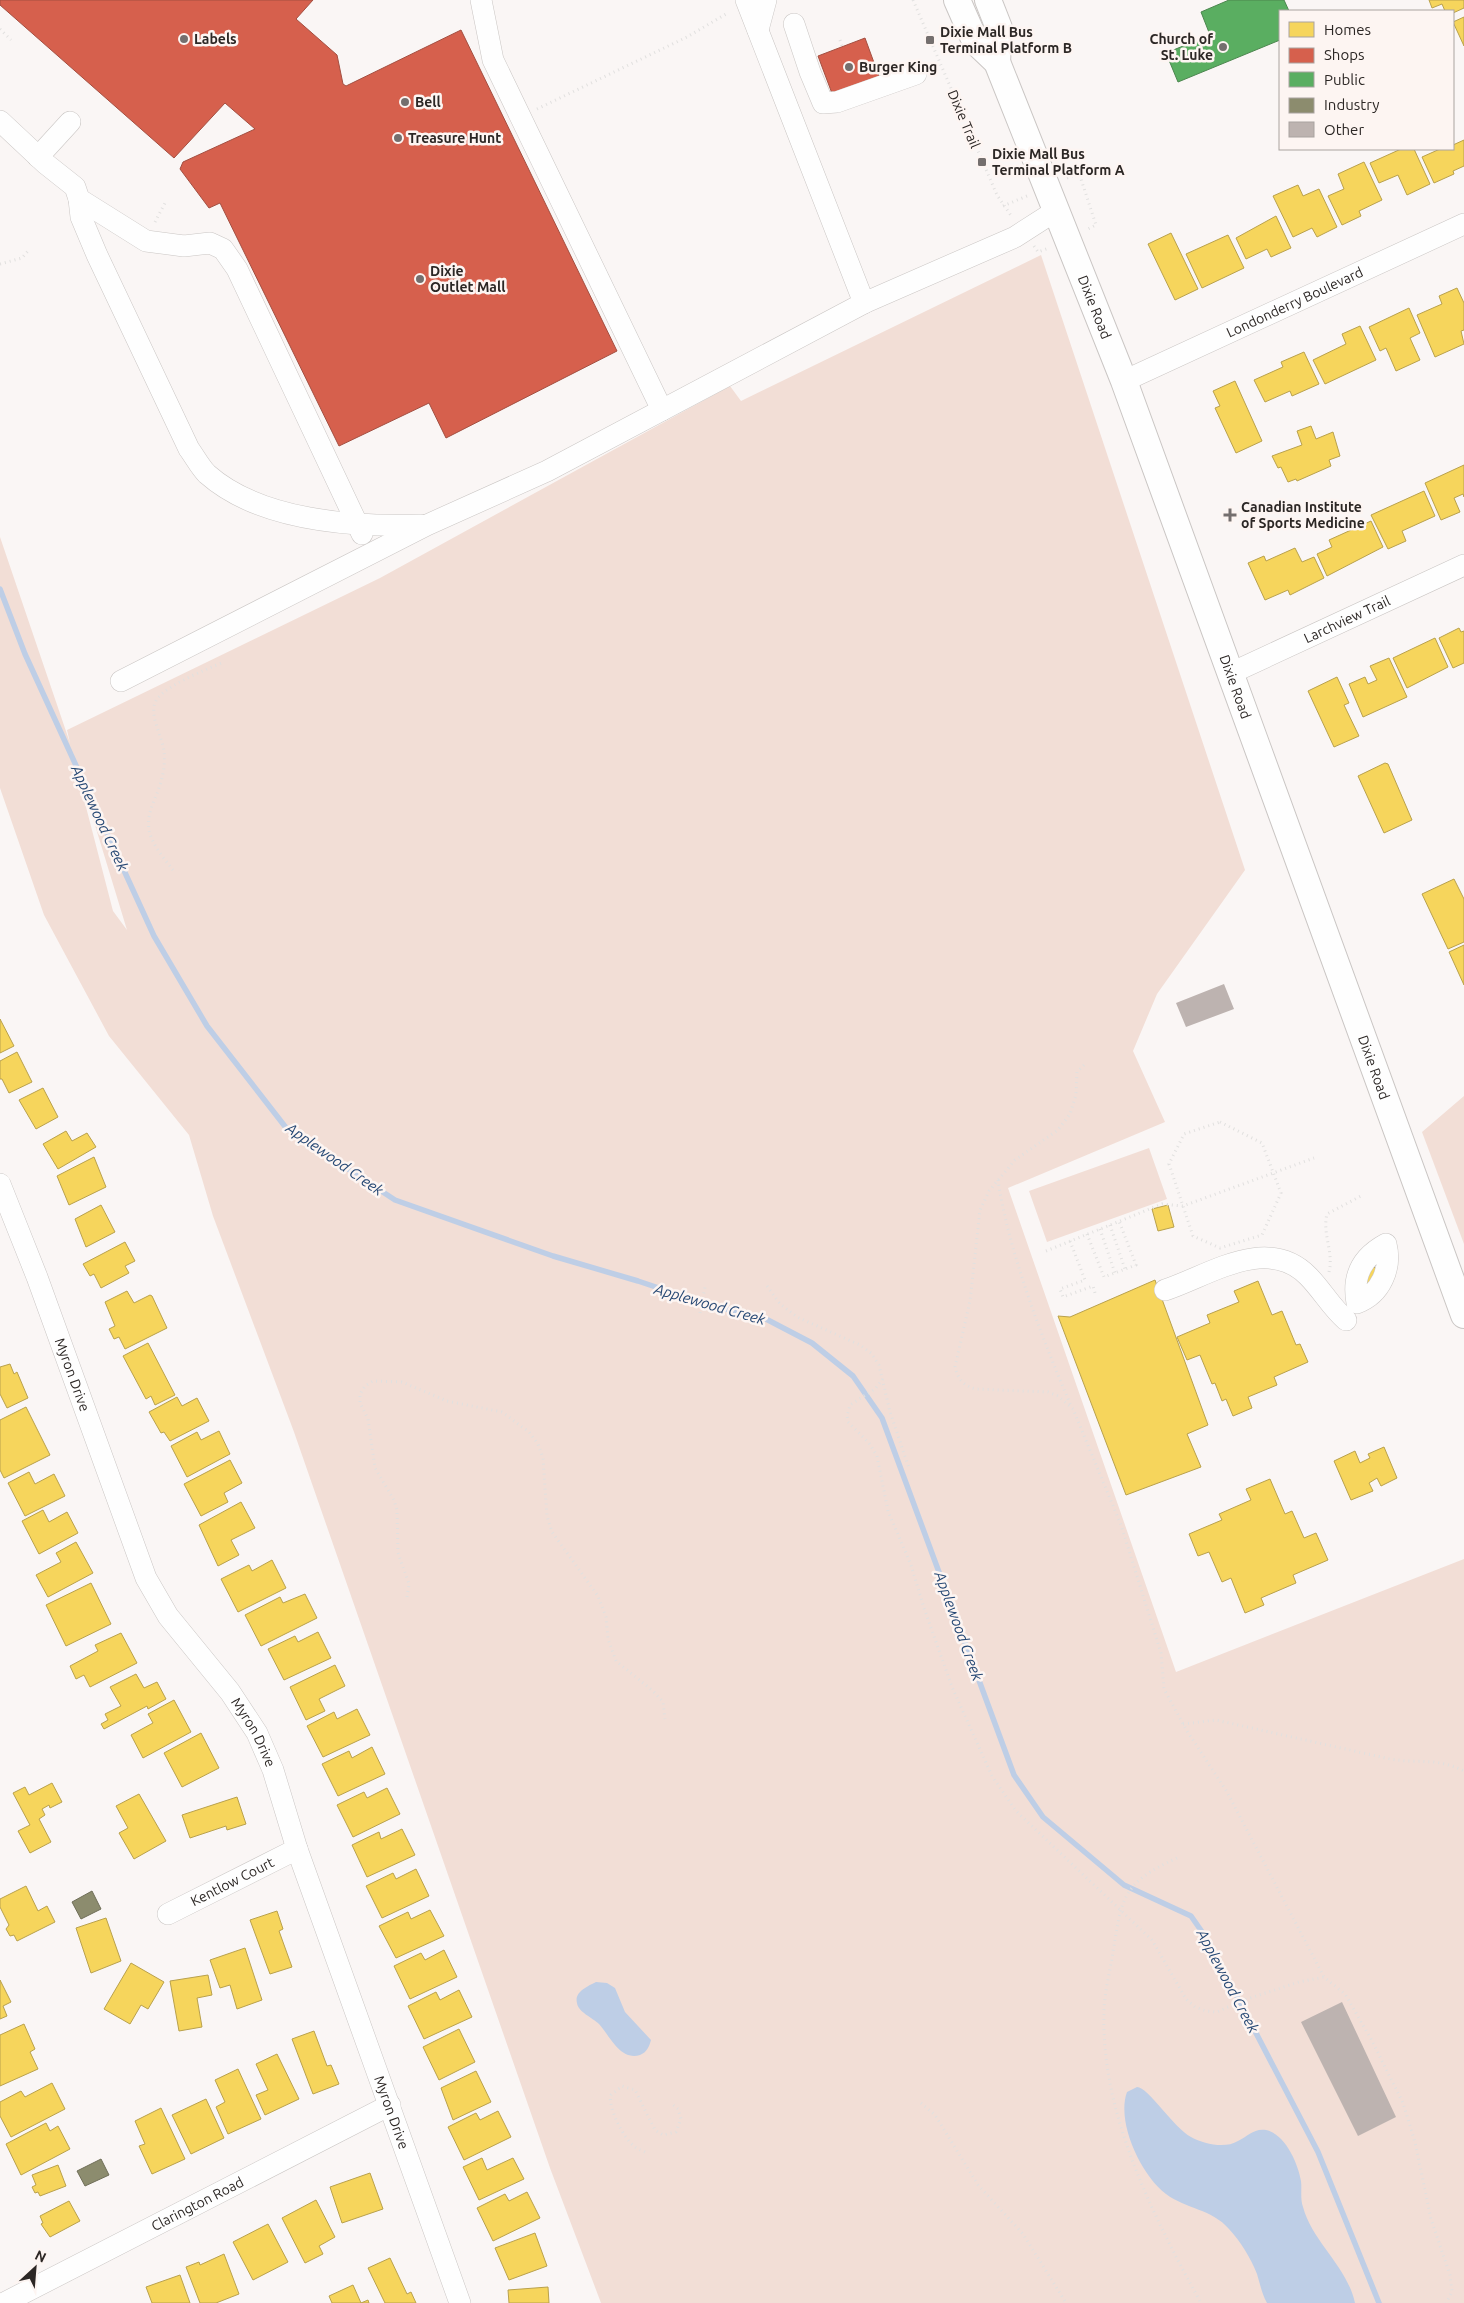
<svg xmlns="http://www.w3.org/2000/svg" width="1464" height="2303" viewBox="0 0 1464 2303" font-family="Ubuntu,sans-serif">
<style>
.green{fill:#f2ded6;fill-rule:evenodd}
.water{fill:#becee6}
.homes{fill:#f6d55c;stroke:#b9a14c}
.shops{fill:#d6604d;stroke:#a34f41}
.public{fill:#5aae61;stroke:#4c864f}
.industry{fill:#8c8c6e;stroke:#6f6e58}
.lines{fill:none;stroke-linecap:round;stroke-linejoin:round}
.stream{stroke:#becee6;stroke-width:5.5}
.building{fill:#bdb3b0}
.minor-casing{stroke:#cac6c4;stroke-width:22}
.major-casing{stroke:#cac6c4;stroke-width:28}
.path{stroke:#e1e0df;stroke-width:3;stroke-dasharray:1 4;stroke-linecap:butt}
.minor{stroke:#fefefe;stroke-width:21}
.major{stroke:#fefefe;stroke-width:26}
.poi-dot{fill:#746f6e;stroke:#fdf5f2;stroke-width:2}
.labels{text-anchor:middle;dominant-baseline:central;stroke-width:5;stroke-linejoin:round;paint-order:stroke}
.poi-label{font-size:14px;font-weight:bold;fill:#2c2725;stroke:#fdf5f2;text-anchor:start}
.street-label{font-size:14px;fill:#2c2725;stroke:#fdf5f2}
.water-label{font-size:15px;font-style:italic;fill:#264874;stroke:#fdf5f2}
</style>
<rect width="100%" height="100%" fill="#faf6f5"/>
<path class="green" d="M1041,255L1245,870L1157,994L1133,1051L1165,1122L1008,1188L1176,1672L1464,1559V2303H601L550,2168L294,1432L213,1216L189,1135L109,1036L44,915L0,788V537L70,743L67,730L380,578L730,386L741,401ZM72,753H73L127,930L113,911Z
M1464,1096V1244L1422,1132Z
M1149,1148L1167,1199L1047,1242L1029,1191Z"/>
<path class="water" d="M596,1982L607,1983L615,1988L625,2012L651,2040C649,2047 647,2052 640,2055C620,2061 610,2036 599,2024C593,2018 578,2012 577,2003C574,1992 588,1986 596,1982Z
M1137,2087C1148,2087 1174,2128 1191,2137C1204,2144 1225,2149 1238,2141C1248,2136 1254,2128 1266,2130C1285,2134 1298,2163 1301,2181C1302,2189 1300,2199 1303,2207C1313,2243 1347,2266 1355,2303H1267C1262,2294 1260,2284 1257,2274C1251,2258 1240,2241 1229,2229C1212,2209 1186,2209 1166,2194C1141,2175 1116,2122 1127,2092Z"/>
<path class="homes" d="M1429,0H1464V8L1453,13V11H1445L1442,4L1432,8Z
M1464,17V46L1453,22Z
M1464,140V166L1453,171L1454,174L1434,183L1422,157L1440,149H1453V145Z
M1401,149H1414L1430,184L1407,195L1398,175L1379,183L1370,163Z
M1364,162L1382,200L1359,211L1361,216L1342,225L1328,196L1344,189L1338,174Z
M1298,185L1303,196L1319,189L1337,227L1317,237L1312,228L1293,237L1273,196Z
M1276,216L1291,248L1271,257L1267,249L1246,259L1236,238Z
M1171,233L1198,289L1175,300L1148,244Z
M1228,235L1244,268L1202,288L1186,254Z
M1457,288L1464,303V330L1461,331L1464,344L1435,357L1417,315L1442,304L1439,296Z
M1409,308L1420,333L1410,338L1420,360L1396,371L1386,348L1380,351L1369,327Z
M1360,326L1376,360L1325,384L1313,360L1346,344L1342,334Z
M1304,352L1319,384L1292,396L1290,391L1265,402L1254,380L1283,367L1281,362Z
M1235,381L1262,441L1236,453L1215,408L1220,406L1213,391Z
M1311,426L1316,439L1333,432L1340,456L1329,460L1331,466L1297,481L1296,479L1288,482L1281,467L1278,468L1272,456L1302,445L1297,431Z
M1464,465V497L1463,494L1454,498L1460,512L1441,520L1425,483Z
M1424,491L1435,516L1402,531L1406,541L1388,549L1371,515Z
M1371,521L1383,547L1327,576L1317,554L1332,547L1329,540Z
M1295,548L1302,562L1314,557L1324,578L1290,595L1288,590L1265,600L1248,563L1264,556L1266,561Z
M1459,628L1461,632L1464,631V663L1453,668L1439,638Z
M1435,638L1448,667L1407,688L1393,658Z
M1389,658L1407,697L1363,717L1349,684L1365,677L1368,684L1377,680L1370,666Z
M1337,677L1349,703L1344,705L1359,736L1334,747L1308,691Z
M1385,763L1388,764L1412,820L1384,833L1358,776Z
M1454,879L1464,899V942L1448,949L1422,894Z
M1464,945V985L1449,952Z
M0,1019L14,1046L0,1053Z
M17,1052L32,1082L9,1093L2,1079H0V1061Z
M43,1088L58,1117L36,1129L19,1100Z
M66,1131L72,1141L87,1133L96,1147L58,1169L43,1144Z
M94,1157L106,1187L69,1205L57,1176Z
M101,1205L115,1232L86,1247L75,1219Z
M1168,1205L1174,1227L1158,1231L1152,1209Z
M125,1242L135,1261L125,1266L129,1273L101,1288L94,1274L90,1276L83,1264Z
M1372,1266L1380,1271L1371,1288L1363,1284Z
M1155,1280L1208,1425L1187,1434L1201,1467L1126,1495L1058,1316L1070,1317Z
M1258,1281L1272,1315L1282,1311L1296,1345L1300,1344L1308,1362L1274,1377L1277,1385L1248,1397L1252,1408L1233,1416L1226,1399L1222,1401L1215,1383L1212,1384L1200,1355L1187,1360L1177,1337L1210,1323L1207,1315L1239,1302L1234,1291Z
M127,1291L134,1303L150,1295L152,1296L167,1328L125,1349L119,1337L114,1339L109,1329L115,1326L105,1302Z
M148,1343L175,1395L155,1405L151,1396L146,1399L123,1356Z
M10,1364L14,1374L17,1372L28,1398L7,1408L0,1394V1367Z
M177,1397L182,1406L197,1398L209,1421L170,1441L164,1432L161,1433L149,1412Z
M26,1407L50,1455L4,1478L0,1470V1420Z
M219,1431L230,1454L187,1477L171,1446L197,1432L201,1440Z
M1384,1447L1397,1478L1381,1486L1377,1478L1369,1483L1373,1491L1351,1500L1334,1461L1355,1451L1360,1463L1370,1458L1368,1454Z
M230,1460L242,1483L224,1493L228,1502L201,1516L184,1484Z
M29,1472L35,1484L54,1474L65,1496L25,1516L8,1483Z
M1270,1479L1285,1514L1292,1511L1304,1538L1316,1533L1328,1560L1293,1575L1296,1583L1261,1598L1264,1605L1245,1613L1231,1578L1222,1582L1209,1552L1198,1556L1189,1534L1222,1520L1219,1514L1251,1500L1246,1489Z
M241,1502L255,1528L231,1540L239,1555L218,1566L199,1525Z
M43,1510L49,1522L67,1512L78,1533L39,1554L22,1521Z
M76,1542L93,1573L48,1597L36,1575L61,1562L56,1553Z
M272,1560L286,1588L238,1612L221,1579L249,1565L252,1571Z
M91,1583L111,1624L66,1646L46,1605Z
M305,1594L317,1618L261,1646L245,1615L280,1597L283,1603Z
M318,1632L331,1658L284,1680L268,1649L295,1636L298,1642Z
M121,1633L137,1663L90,1687L84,1675L76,1679L70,1666L98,1651L95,1645Z
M335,1665L345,1686L319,1699L325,1711L306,1720L290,1687Z
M136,1674L144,1688L157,1682L166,1699L148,1709L147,1706L104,1729L101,1724L108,1720L105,1714L121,1706L110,1687Z
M174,1700L191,1732L143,1758L131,1735L153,1723L148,1714Z
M357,1709L370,1735L323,1757L307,1726L334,1712L337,1719Z
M201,1733L219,1768L182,1787L164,1753Z
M372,1747L385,1774L338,1796L322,1764L349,1751L352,1758Z
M52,1783L62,1802L50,1808L49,1805L42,1809L45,1815L39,1819L51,1842L30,1853L18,1831L30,1825L13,1793L25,1787L29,1795Z
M387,1788L400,1814L353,1837L337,1805L364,1792L367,1798Z
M139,1794L166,1841L134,1859L119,1833L128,1828L116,1806Z
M237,1797L246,1824L227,1830L226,1826L190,1838L182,1815Z
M402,1829L415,1855L367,1877L352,1845L379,1832L381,1839Z
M416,1869L429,1896L382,1918L366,1886L393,1873L396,1879Z
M26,1886L38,1911L47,1906L55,1922L17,1941L14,1935L10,1936L6,1929L9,1925L0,1907V1899Z
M430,1910L444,1936L396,1958L379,1926L408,1912L411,1919Z
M277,1911L283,1929L279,1931L292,1967L270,1974L250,1920Z
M106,1918L121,1961L91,1973L76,1928Z
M245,1948L262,2000L237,2009L230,1985L220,1988L210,1960Z
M444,1950L457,1977L410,1999L394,1966L421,1953L425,1960Z
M131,1963L164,1982L148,2009L141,2005L130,2024L104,2009Z
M208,1975L212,1995L197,1998L202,2027L179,2031L170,1981Z
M0,1980L11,2002L3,2006L7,2016L0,2019Z
M459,1990L472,2017L424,2039L408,2006L436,1992L440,2000Z
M24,2024L35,2049L30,2052L38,2069L0,2086V2035Z
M459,2029L475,2062L439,2080L423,2047Z
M314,2031L327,2066L331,2065L339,2084L313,2094L292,2039Z
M277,2054L299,2099L265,2115L256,2095L268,2090L256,2064Z
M238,2069L261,2119L228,2134L216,2107L225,2102L215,2080Z
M476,2071L491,2102L453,2120L441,2088Z
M52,2083L65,2109L11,2137L0,2116V2102L21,2091L25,2097Z
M206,2099L224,2138L191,2154L172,2115Z
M161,2108L185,2159L152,2174L139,2146L145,2144L135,2121Z
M498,2111L511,2137L464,2160L448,2127L476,2113L480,2120Z
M46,2123L50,2131L58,2126L70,2149L21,2175L6,2144Z
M482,2158L487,2170L513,2158L524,2179L479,2200L463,2167Z
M58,2165L66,2186L40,2196L38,2192L35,2193L32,2187L36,2185L32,2175Z
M370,2173L383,2209L342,2223L330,2187Z
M527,2192L540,2218L493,2241L477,2208L505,2194L509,2201Z
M316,2200L335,2237L319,2246L323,2254L305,2263L282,2218Z
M69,2201L80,2221L50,2237L41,2224L43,2223L40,2216Z
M268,2224L288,2262L253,2280L233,2242Z
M535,2233L547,2266L509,2280L495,2248Z
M224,2254L239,2294L216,2303H200L186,2267L199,2262L200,2265Z
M390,2258L407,2294L411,2292L416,2303H385L368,2268Z
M180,2275L190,2303H152L146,2287Z
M353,2285L361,2303L368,2300L369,2303H332L329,2296Z
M548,2287L549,2303H509L508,2290Z"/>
<path class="shops" d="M0,0H313L296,19L337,55L343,84L346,86L461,30L617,351L446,438L429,403L339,446L220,203L209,208L180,169L183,162L255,129L225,103L174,158L0,5Z
M865,38L880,79L833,96L818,56Z"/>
<path class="public" d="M1229,0H1284L1289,11H1280V40L1178,82L1166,53L1210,35L1201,12Z"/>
<path class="industry" d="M92,1891L101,1909L81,1919L72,1902Z
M101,2159L109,2175L85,2186L77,2171Z"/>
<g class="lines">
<path class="stream" d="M0,589L25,654L154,936L207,1026L287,1129L395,1200L553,1256L638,1281L709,1305L766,1319L812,1343L853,1376L882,1418L1014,1775L1043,1817L1124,1885L1191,1916L1207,1939L1318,2152L1379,2303"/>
</g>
<path class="building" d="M1224,984L1234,1009L1186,1027L1176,1003Z
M1342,2002L1396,2117L1358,2136L1301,2022Z"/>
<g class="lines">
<defs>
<g id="minor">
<path d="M481,0L493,60L662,410"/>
<path d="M746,0L864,303"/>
<path d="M794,24L810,72L823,103L837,102L916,74"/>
<path d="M758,30L766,0"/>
<path d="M0,121L46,164L75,187L79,199L81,217L97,255L189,449C195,457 200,467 207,474C260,521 354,527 421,525"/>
<path d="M38,157L70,122"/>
<path d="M79,199L146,241L184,246L210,243L223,249L237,269L362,534"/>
<path id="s1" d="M1124,381L1464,224"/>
<path id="s2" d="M1229,674L1464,565"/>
<path d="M121,681L427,525L547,471L864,303L1015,237L1057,210"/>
<path id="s3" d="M0,1184L37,1277L146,1578L168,1616L230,1692L257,1733L273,1770L297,1849L460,2303"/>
<path d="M1386,1244C1392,1268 1381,1294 1357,1303C1352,1276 1362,1257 1386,1244Z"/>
<path d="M1165,1290C1208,1276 1267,1234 1308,1276C1322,1290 1331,1307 1346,1320"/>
<path id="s4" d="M168,1914L297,1849"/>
<path id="s5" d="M6,2302L390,2105"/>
</g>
<g id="major">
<path id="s6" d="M957,0L975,41L997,62L1124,381L1464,1315"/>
<path d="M988,0L999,28L997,62"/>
</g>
</defs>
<use href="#minor" class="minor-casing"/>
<use href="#major" class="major-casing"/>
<path class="path" d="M913,0L997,195L1012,217
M0,29L11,40
M840,40L842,46
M537,109L687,37L726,14
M1067,178L1079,173L1096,225L1086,230
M1003,206L1027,196
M155,222L165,203
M1034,246L1038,252L1049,248
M0,264L22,258L28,251
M173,870C164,858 152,845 149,830C146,811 158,796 162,778C164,771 165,760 164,752C163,737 147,713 157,699C167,685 207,669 224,662
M1084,1065L1077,1072L1076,1095L1070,1114L1058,1130L1015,1160L989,1191L980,1210L970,1301L955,1367C958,1379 963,1385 975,1389L1048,1392L1058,1396L1073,1409L1121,1525L1161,1653L1164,1689L1187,1731L1227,1792L1324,1977L1345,1994L1371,2039L1403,2103L1415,2142L1431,2219L1450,2275L1452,2292L1446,2303
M1220,1122L1262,1143L1281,1193L1262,1235L1220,1248L1193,1236L1169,1164L1184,1134Z
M998,1180C1009,1253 1042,1338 1071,1406
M1110,1225L1125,1269
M1100,1229L1115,1273
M1087,1234L1104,1277L1136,1265L1119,1221
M1070,1241L1085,1280L1060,1289L1063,1297L1093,1286L1095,1293
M1046,1251L1162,1204L1183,1206L1314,1158
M1329,1272C1334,1252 1322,1234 1327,1214L1361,1196
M767,1286L780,1304L797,1317L860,1345L871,1353L879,1365L890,1412L909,1468
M700,1313L705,1287
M883,1379L875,1389L850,1405L847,1416L848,1422L869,1443L877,1456L888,1511L911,1565L924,1608L952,1687L992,1776L1016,1811L1152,1940L1186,1999L1195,2007L1206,2011L1217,2012L1241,2001L1299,1982L1324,1977
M407,1597L409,1584L398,1553L397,1510L394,1500L375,1468L368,1419L360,1403V1394L365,1386L373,1381L402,1382L447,1401L502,1412L529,1432L538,1444L543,1458L547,1516L552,1532L598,1596L606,1617L608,1639L616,1661L653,1691L663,1702L665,1719
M1183,1724L1216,1720L1390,1759C1419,1764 1436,1757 1464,1771
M1177,1858C1119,1884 1122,1900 1112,1958C1109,1976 1104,1995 1104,2014C1101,2114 1154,2218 1201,2303
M921,2103L935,2115L978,2185L1023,2234L1066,2303
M645,2152C641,2150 637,2149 634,2146C624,2139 607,2106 611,2095L622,2086L635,2090L655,2130L663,2135L676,2132L681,2119L678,2109L671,2103"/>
<use href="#minor" class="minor"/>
<use href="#major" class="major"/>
</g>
<g class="poi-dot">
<circle cx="184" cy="39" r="5"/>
<rect x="925" y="35" width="10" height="10" rx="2.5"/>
<circle cx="1223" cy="47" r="5"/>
<circle cx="849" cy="67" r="5"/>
<circle cx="405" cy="102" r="5"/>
<circle cx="398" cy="138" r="5"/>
<rect x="977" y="157" width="10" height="10" rx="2.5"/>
<circle cx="420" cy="279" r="5"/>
<path d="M1227.5 507.5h5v5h5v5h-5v5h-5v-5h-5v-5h5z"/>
</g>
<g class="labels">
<g class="poi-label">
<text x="940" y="32">Dixie Mall Bus<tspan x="940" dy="16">Terminal Platform B</tspan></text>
<text x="194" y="39">Labels</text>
<text x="1213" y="39" text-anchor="end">Church of<tspan x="1213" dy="16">St. Luke</tspan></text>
<text x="859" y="67">Burger King</text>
<text x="415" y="102">Bell</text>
<text x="408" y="138">Treasure Hunt</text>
<text x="992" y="154">Dixie Mall Bus<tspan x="992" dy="16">Terminal Platform A</tspan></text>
<text x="430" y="271">Dixie<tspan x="430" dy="16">Outlet Mall</tspan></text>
<text x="1241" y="507">Canadian Institute<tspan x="1241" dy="16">of Sports Medicine</tspan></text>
</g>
<g class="street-label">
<text transform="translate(964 119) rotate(67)">Dixie Trail</text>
<text stroke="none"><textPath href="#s1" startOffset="188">Londonderry Boulevard</textPath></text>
<text stroke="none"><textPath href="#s6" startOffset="339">Dixie Road</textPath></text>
<text stroke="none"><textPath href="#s2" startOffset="130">Larchview Trail</textPath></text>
<text stroke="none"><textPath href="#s6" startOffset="744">Dixie Road</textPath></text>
<text stroke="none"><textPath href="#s6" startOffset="1149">Dixie Road</textPath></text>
<text stroke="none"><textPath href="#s3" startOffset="204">Myron Drive</textPath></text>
<text stroke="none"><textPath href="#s3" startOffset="609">Myron Drive</textPath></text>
<text stroke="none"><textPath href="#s4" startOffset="72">Kentlow Court</textPath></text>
<text stroke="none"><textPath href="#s3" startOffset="1014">Myron Drive</textPath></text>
<text stroke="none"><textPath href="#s5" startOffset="215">Clarington Road</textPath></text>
</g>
<g class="water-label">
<text transform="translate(100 818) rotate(65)">Applewood Creek</text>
<text transform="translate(335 1159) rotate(35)">Applewood Creek</text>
<text transform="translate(710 1304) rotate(16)">Applewood Creek</text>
<text transform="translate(959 1626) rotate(70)">Applewood Creek</text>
<text transform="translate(1228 1981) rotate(62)">Applewood Creek</text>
</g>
</g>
<rect x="1279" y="10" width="175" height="140" fill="#fdf5f2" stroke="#a9a3a0"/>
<rect x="1289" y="22" width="25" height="15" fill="#f6d55c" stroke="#a9a3a0"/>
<text x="1324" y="35" font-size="15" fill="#2c2725">Homes</text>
<rect x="1289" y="48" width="25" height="15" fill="#d6604d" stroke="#a9a3a0"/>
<text x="1324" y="60" font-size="15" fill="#2c2725">Shops</text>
<rect x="1289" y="72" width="25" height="15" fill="#5aae61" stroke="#a9a3a0"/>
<text x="1324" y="85" font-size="15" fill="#2c2725">Public</text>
<rect x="1289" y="98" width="25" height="15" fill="#8c8c6e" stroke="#a9a3a0"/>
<text x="1324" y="110" font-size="15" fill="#2c2725">Industry</text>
<rect x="1289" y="122" width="25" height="15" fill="#bdb3b0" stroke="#a9a3a0"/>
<text x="1324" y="135" font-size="15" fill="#2c2725">Other</text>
<g transform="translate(35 2268) rotate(26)" stroke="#fdf5f2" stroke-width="4" paint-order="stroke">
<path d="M0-4L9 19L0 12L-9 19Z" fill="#2c2725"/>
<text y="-8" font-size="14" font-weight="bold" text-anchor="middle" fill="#2c2725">N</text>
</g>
</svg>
